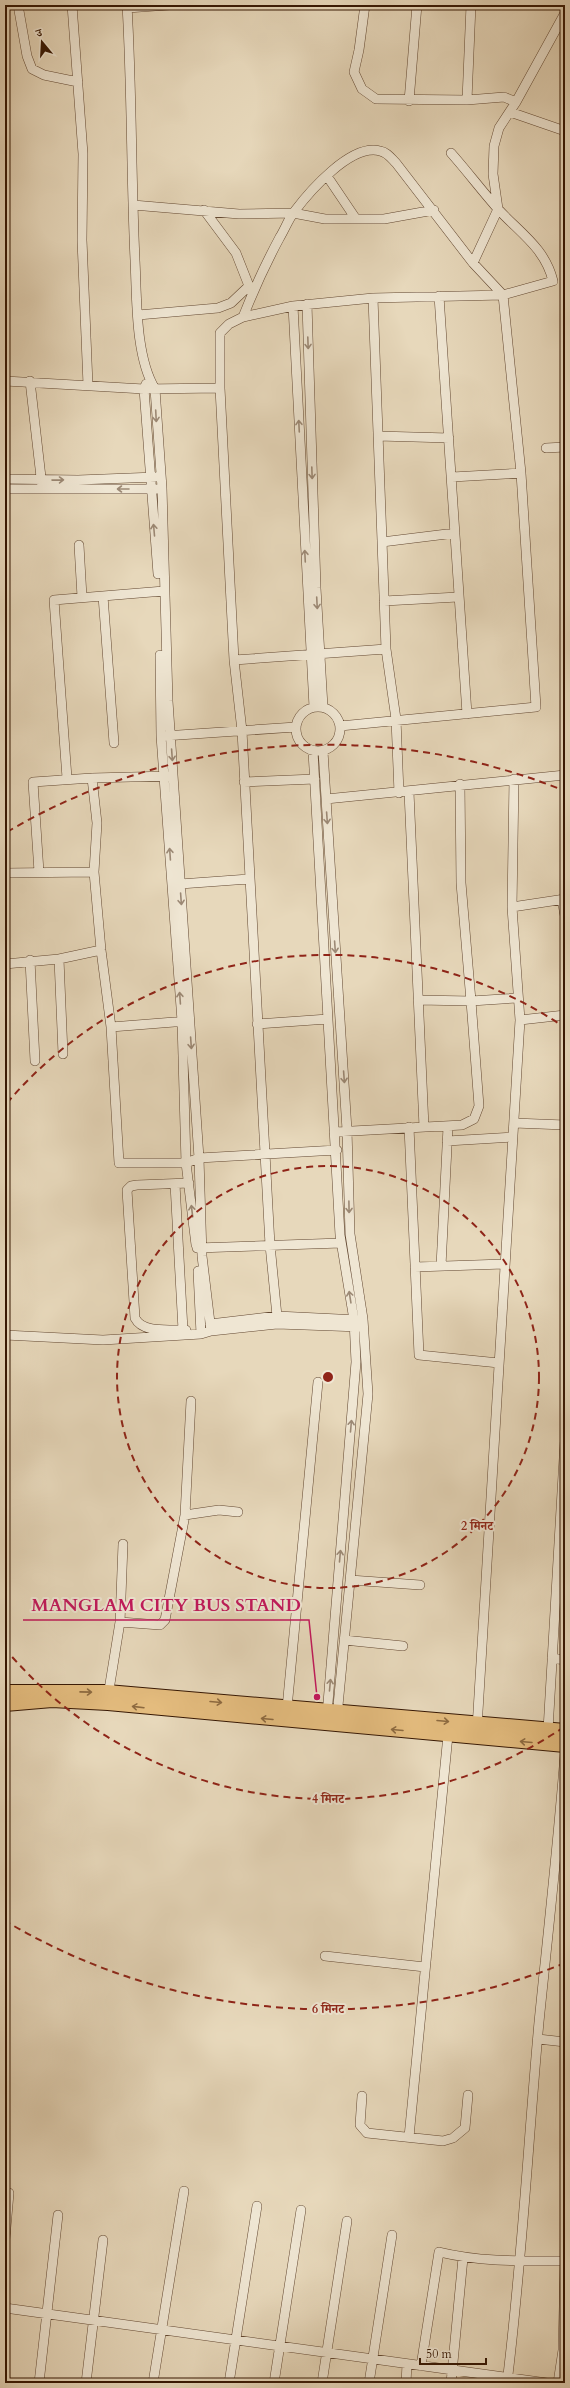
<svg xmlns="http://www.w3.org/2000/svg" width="570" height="2388" viewBox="0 0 570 2388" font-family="Cardo,'Noto Serif Devanagari',serif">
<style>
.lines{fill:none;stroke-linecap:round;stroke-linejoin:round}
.minor-casing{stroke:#624731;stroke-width:10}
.primary-casing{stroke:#361703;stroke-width:16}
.minor{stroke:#efe6d3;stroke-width:9}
.primary{stroke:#e4bc7e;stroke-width:14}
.oneway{stroke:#9c8975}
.oneway2{stroke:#8d6a40}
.ring{fill:none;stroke:#8f2418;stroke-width:2;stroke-dasharray:7 5}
.centre{fill:#8f2418;stroke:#efe6d3;stroke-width:2}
.ring-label{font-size:12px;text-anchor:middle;font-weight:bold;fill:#8f2418;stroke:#efe6d3;stroke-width:4;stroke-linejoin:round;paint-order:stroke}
.leader{fill:none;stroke:#c2185b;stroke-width:1.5}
.callout-dot{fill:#c2185b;stroke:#efe6d3;stroke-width:1.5}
.callout-label{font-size:18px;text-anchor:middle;font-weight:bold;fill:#c2185b;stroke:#efe6d3;stroke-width:4;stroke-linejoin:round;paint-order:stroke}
</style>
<rect width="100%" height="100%" fill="#e7d8bb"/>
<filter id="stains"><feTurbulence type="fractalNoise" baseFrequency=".005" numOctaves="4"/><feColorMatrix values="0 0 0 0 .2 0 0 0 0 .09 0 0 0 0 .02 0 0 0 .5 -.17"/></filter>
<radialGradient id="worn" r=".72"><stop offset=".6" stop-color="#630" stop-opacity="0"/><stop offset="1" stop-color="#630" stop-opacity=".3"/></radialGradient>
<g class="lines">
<defs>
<path id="minor" d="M18,5L27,56L32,69L44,75L78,82
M72,5L83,154L82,240L88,385
M127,5C132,90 131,175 135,260C137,298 135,356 155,389L162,488L168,701L199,1158L202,1256L211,1331
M365,5L359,50L354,72L362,89L376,99L467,100L504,97L516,102
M127,8L169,5
M467,100L471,5
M409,101L417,5
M510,112L565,131
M327,176L356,219
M133,205L239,214L293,213L325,219H384L434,210
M204,210L236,253L251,291
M473,263L498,209L493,174L494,146L499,128L516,102L565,13
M439,296L467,714
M373,298L386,649L396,719L399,793
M307,304L316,588L323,707
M293,306L314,707
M138,315L218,308L231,303L249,286
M243,317C254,289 266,263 280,237C285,229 288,220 294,212C309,192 351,143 380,151C387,152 391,158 396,163L473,263L503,295L553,281C545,248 520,233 498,209C482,191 467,171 451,153
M5,381L144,389L220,388L234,660L242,731L270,1245L277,1316
M30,381L42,486
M146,384L144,389L158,574
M220,388V333L229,324L243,317L293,306L373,298L503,295L521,473L536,707L340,726
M378,436L449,438
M546,448L565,447
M452,477L521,473
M5,479L78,480L156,477
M5,489H156
M382,542L455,533
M79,545L82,597
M103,596L114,743
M384,601L458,597
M160,655L161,736L182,1021L186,1163L196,1245
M234,660L386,649
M296 729a22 22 0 1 1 44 0a22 22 0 1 1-44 0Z
M164,736L296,727
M313,751L340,1235L354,1320L356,1362L327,1715
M323,751L347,1130L350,1234L363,1319L368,1394L337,1716
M67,778L54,600L164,591
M244,782L315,779
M460,784L461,883L471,1001L517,998
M409,792L424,1127
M326,799L565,775
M39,872L33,782L92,778
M94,872L97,823L92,778L170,776
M5,873L94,872L101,950L111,1027L119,1163H186L199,1158L337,1150
M180,884L249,879
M562,899L565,916
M512,907L565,899
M59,959L63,1054
M30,960L35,1061
M5,964L59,959L101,950
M520,1020L565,1015
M257,1024L328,1019
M111,1027L187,1021
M514,1123L565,1125
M409,1127L419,1355L499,1363
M334,1132L462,1125L474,1119L479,1106L471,1001L418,1000
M447,1141L513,1137
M175,1184L183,1330
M197,1248L341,1243
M441,1266L448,1127
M415,1267L504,1264
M198,1271L201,1334
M210,1324L277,1316L359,1320
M186,1330C170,1329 143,1334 135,1318L127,1190L131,1186L137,1185L189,1183
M5,1335L103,1340L201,1334L211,1331L277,1324L360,1327
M185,1515L191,1401
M350,1580L420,1585
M120,1622L123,1544
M344,1640L403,1646
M552,1658L565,1660
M108,1696L120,1622L160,1625L165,1620L185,1515L219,1510L238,1512
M287,1708L318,1382
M477,1728L520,1020L512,907L514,779
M548,1730L565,1441
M325,1956L425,1967
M538,2039L565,2042
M362,2096L360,2125L367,2133L443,2141L453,2138L465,2128L468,2095
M409,2137L448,1735
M5,2239L9,2193
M5,2308L547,2383
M421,2366L439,2252C480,2262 522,2261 565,2261
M39,2383L58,2215
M86,2383L103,2240
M153,2383L184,2191
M229,2383L257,2206
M274,2383L301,2210
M322,2383L347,2221
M369,2383L392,2235
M406,2383L407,2364
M451,2383L463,2258
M507,2383C522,2263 528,2143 539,2022C548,1933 558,1844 565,1754
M558,2383L563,2350L565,2262"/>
<path id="primary" d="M5,1692H107L565,1731
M5,1704L52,1700L108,1703L565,1745"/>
</defs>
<use href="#minor" class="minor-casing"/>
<use href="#primary" class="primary-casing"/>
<use href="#minor" class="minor"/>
<use href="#primary" class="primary"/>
</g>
<defs><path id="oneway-shaft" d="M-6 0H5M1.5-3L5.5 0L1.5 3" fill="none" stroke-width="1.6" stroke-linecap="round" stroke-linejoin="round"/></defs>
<g class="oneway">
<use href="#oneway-shaft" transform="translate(308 343) rotate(88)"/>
<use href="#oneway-shaft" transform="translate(156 416) rotate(87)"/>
<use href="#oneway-shaft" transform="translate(299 426) rotate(-93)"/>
<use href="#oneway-shaft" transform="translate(312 473) rotate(88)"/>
<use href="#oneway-shaft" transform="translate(58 480) rotate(-1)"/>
<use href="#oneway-shaft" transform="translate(123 489) rotate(-180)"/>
<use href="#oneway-shaft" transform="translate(154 530) rotate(-95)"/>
<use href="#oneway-shaft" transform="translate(305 556) rotate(-93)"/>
<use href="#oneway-shaft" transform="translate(317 603) rotate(87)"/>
<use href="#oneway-shaft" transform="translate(172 755) rotate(86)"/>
<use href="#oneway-shaft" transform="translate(327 818) rotate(86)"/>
<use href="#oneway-shaft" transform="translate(170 854) rotate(-94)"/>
<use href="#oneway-shaft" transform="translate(181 899) rotate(86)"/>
<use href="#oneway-shaft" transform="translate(335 947) rotate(86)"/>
<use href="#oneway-shaft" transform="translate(180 998) rotate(-94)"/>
<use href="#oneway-shaft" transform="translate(191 1043) rotate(86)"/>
<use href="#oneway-shaft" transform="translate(344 1077) rotate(86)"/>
<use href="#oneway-shaft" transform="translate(349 1207) rotate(89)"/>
<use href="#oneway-shaft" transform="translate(192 1211) rotate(-97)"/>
<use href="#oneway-shaft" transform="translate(350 1297) rotate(-99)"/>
<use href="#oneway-shaft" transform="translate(351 1426) rotate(-85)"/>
<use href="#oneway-shaft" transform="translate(340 1556) rotate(-85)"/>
<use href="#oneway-shaft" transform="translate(330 1685) rotate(-85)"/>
</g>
<g class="oneway2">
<use href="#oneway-shaft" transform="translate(86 1692) rotate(1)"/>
<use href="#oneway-shaft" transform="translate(216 1702) rotate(5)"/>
<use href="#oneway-shaft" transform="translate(138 1707) rotate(-173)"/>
<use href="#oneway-shaft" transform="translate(267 1719) rotate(-175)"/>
<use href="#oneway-shaft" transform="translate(443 1721) rotate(5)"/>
<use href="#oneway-shaft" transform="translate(397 1730) rotate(-175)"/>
<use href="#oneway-shaft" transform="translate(526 1742) rotate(-175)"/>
</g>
<g class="ring">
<circle cx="328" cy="1377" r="211"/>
<path d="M564 1727A422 422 0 0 1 7 1651M7 1103A422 422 0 0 1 564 1027"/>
<path d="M565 1963A632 632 0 0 1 7 1922M7 832A632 632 0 0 1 565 791"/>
</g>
<circle cx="328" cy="1377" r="6" class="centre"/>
<g class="ring-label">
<text x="477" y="1530">2 मिनट</text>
<text x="328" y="1803">4 मिनट</text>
<text x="328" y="2013">6 मिनट</text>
</g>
<path class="leader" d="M317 1697L309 1620H23"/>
<circle class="callout-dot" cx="317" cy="1697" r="4"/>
<g class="callout-label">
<text x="166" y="1611">MANGLAM CITY BUS STAND</text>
</g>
<rect width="570" height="2388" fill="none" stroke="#e7d8bb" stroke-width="20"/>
<rect x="6" y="6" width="558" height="2376" fill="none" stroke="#361703" stroke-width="2"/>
<rect x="10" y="10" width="550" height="2368" fill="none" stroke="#361703"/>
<g transform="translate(42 42) rotate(342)" stroke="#efe6d3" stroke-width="3" paint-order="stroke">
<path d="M0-3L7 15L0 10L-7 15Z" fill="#361703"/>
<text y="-6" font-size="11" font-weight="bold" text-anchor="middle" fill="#361703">उ</text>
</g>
<path d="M420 2358v6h66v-6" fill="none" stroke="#361703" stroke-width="2"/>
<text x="426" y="2358" font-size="12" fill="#361703" stroke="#efe6d3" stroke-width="3" paint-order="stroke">50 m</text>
<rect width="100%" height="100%" filter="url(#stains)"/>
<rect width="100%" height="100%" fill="url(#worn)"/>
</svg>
